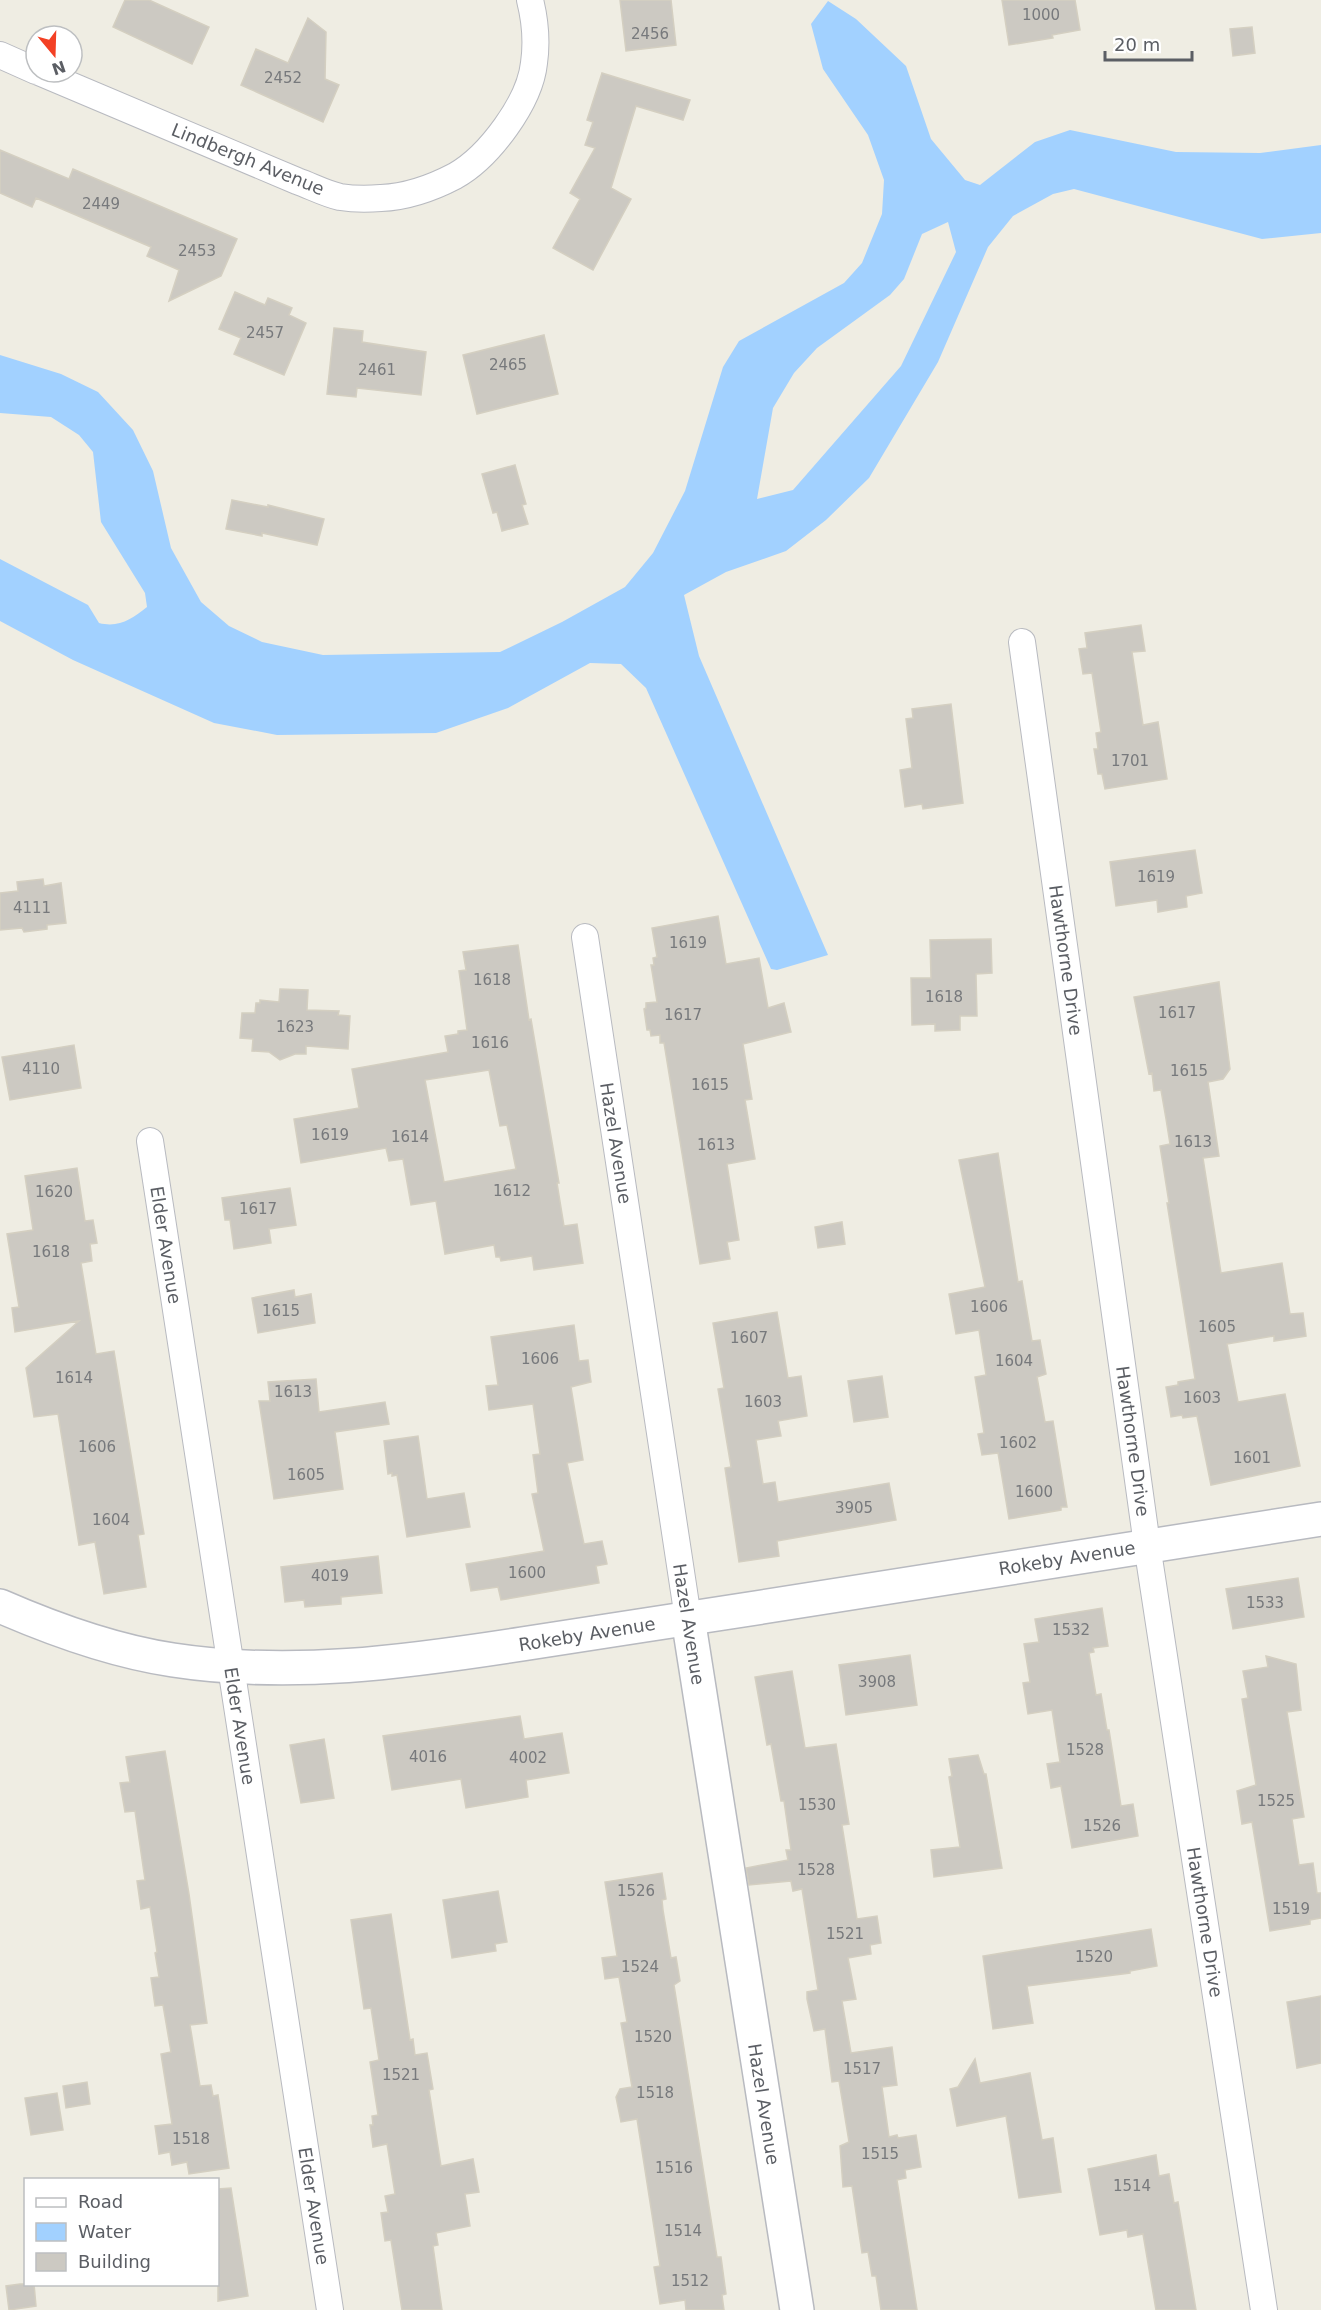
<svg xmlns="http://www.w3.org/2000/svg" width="1321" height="2310" viewBox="0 0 1321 2310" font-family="'DejaVu Sans',sans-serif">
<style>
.water{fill:#a2d1ff;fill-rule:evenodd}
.building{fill:#ccc9c2;stroke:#d4cfc1;stroke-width:1.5;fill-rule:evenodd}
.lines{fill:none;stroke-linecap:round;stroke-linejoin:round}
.minor-casing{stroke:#b8bac0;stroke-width:28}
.tertiary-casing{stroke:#b8bac0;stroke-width:36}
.minor{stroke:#fff;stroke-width:26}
.tertiary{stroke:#fff;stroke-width:33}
.labels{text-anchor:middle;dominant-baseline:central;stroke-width:5;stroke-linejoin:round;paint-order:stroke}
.number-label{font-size:15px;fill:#77797c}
.street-label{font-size:18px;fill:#5b5e64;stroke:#fff}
</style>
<rect width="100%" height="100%" fill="#efede3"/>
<path class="water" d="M828,1L856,19L906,66L931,139L965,180L980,185L1035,142L1070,130L1176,152L1260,153L1321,145V233L1262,239L1074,189L1053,194L1013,216L988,247L938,362L869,478L826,520L786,551L726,572L684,595L699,656L828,955L777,970L771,969L646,688L621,664L590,663L508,708L436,733L277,735L214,723L73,660L0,621V559L88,605L99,623C119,628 132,619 147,607L145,593L101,522L93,452L79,435L51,417L0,413V355L61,374L98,392L133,430L153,471L171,548L201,602L229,626L262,642L323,655L500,652L562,622L625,587L653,553L685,491L723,367L739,341L844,283L862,263L882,214L884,180L868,135L823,69L811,24ZM948,222L956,252L901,366L793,490L757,499L773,408L794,373L817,348L890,295L904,279L922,234Z"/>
<path class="building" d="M125,0H149L209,27L192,64L113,27Z
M620,0H671L676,45L626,51Z
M1002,0H1075L1080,30L1052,35L1053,38L1009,45Z
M308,18L326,32L325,79L339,85L323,122L241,85L256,49L288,63Z
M1252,27L1255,53L1233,56L1230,29Z
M602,73L690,100L683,120L636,106L611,188L631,199L593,270L553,248L580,199L570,193L595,148L585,145L593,122L587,120Z
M0,150L69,179L73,169L237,239L221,276L169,301L179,270L147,256L151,247L36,198L32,207L0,193Z
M235,292L265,305L268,298L292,308L289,315L306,323L284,375L234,354L241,338L219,329Z
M334,328L363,331L362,342L426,352L421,395L357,388L356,397L327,394Z
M544,335L558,394L477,414L463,355Z
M515,465L526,504L522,505L528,524L502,531L497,512L493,513L482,474Z
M232,500L268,507V505L324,519L317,545L262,533V536L226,529Z
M1141,625L1145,651L1132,652L1143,725L1158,722L1167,779L1105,789L1102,774H1098L1094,749H1098L1096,733L1101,732L1092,673L1083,674L1079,649L1087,648L1085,633Z
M951,704L963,803L923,809L922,804L905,807L900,770L912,768L906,719L913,718L912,709Z
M1195,850L1202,893L1186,896L1187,907L1158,912L1157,900L1116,906L1110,862Z
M43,879L44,886L61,883L66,923L47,925V929L24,932L22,928L0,930V893L18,891L17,882Z
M718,916L726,964L759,958L768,1008L784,1003L791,1032L743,1044L752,1099L745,1100L755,1159L727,1164L739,1240L727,1242L730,1259L700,1264L664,1043H660V1035L651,1036L650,1030H647L644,1009L646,1008V1003L657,1002L651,965H654L653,958L657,957L652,928Z
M991,939L992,973L976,974L977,1016H960V1030L935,1031V1024L912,1025L911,978H931L930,940Z
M518,945L529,1020L531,1019L559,1183H557L564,1226L577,1224L583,1263L534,1270L532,1256L501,1261L500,1257H496L494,1245L445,1254L436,1201L411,1205L403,1159L389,1161L386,1148L301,1163L294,1119L359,1108L352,1069L448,1052L445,1036L458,1034V1031L467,1030L459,971L466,970L463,952ZM489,1070L500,1126L507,1125L516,1169L444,1182L425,1080Z
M1219,982L1230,1069L1223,1079L1208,1082L1219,1156L1203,1158L1221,1273L1282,1263L1290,1314L1303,1313L1306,1336L1274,1341V1336L1227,1344L1238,1402L1285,1394L1300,1466L1211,1485L1197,1416L1183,1418L1182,1415L1171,1417L1166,1387L1178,1385V1382L1195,1379L1167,1203H1169L1160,1146L1170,1144L1166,1119L1161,1090L1154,1091L1152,1073L1149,1074L1134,997Z
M280,989L308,990L307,1010L339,1011L338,1015L350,1016L348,1049L306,1046V1054H295L280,1060L269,1052L252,1051L253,1039L240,1038L242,1013H255L256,1003H260V1000L279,1002Z
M74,1045L81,1088L10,1100L2,1057Z
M998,1153L1018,1282L1022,1281L1032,1341L1040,1340L1046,1374L1037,1377L1045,1422L1053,1421L1067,1507H1061V1510L1009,1519L998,1453L982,1455L978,1434L984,1433L975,1377L986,1375L979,1330L956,1334L949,1294L985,1287L959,1160Z
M77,1168L85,1221L93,1220L97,1243L90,1244L92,1261L81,1263L96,1354L114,1351L144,1534L138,1535L146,1587L104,1594L95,1542L79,1545L58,1414L34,1417L26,1368L79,1321L15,1332L12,1308L19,1307L7,1234L33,1230L25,1176Z
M290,1188L296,1225L269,1229L271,1243L234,1249L230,1220H225L222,1198Z
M842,1222L845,1244L818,1248L815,1227Z
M294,1290L295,1297L311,1294L315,1323L258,1333L252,1298Z
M777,1312L788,1378L801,1376L807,1416L778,1421L781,1436L756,1440L763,1484L775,1482L778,1502L889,1483L896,1520L777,1541L779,1556L739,1562L725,1468L731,1467L718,1389L724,1388L713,1323Z
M574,1325L579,1361L588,1360L591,1382L571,1387L583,1460L567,1463L584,1544L602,1541L607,1564L596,1566L599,1583L501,1600L498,1587L471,1591L466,1564L544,1551L532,1494L538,1493L533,1455L540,1454L533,1404L489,1410L486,1386L498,1385L491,1337Z
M882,1376L888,1417L854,1422L848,1381Z
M316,1379L319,1412L385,1402L389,1424L335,1432L343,1489L274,1499L259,1401H270L268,1382Z
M418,1436L427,1499L464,1493L470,1527L407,1537L397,1475L392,1476V1473L388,1474L384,1441Z
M378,1556L382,1593L341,1597V1604L305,1607L304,1600L285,1602L281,1567Z
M1298,1578L1304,1617L1233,1629L1226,1589Z
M1102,1608L1108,1646L1093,1648L1094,1652L1089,1653L1096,1695L1101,1694L1107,1730H1109L1121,1806L1133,1804L1138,1836L1072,1848L1061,1786L1051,1788L1047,1764L1060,1762L1052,1710L1028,1714L1023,1683L1030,1682L1024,1644L1039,1642L1035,1619Z
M910,1655L917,1705L846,1715L839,1665Z
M1266,1656L1296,1664L1301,1710L1287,1712L1304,1817L1292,1819L1299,1865L1313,1863L1317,1893H1321V1918L1310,1920V1924L1270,1931L1252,1822L1242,1824L1237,1791L1256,1785L1242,1699L1248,1698L1243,1671L1268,1667Z
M792,1671L805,1748L836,1744L849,1824L842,1825L857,1919L877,1916L881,1943L870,1945L871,1954L848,1958L856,1999L842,2001L851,2053L892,2047L897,2085L882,2087L889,2137L897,2135L898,2138L916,2135L921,2167L905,2170L906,2178L897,2180L917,2310H881L876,2276H872L868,2252L862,2253L852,2186L843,2187L840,2146L849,2142L839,2081L832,2082L825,2029L814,2031L807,1999V1992L818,1990L802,1889L793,1891L791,1881L749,1885L746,1868L788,1860L786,1850H791L784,1801H781L771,1744L767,1745L755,1677Z
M520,1716L524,1739L562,1733L569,1773L526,1780L528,1797L466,1808L461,1779L392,1790L383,1736Z
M324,1739L334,1798L301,1803L290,1745Z
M165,1751L189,1894L207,2023L190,2025L200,2086L211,2085L213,2096L218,2095L229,2168L189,2174L187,2162L172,2165L170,2152L159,2154L155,2126L172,2124L161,2054L171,2052L163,2005L155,2006L151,1978L159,1977L155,1953L157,1952L150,1907L141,1909L137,1881L145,1880L135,1811L125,1812L120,1783L130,1782L126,1757Z
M978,1755L984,1774H986L1002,1868L934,1877L931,1850L960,1847L949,1777L952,1776L949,1759Z
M662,1873L666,1899L662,1900L663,1910L671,1958L676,1957L680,1981L674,1985L717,2257H721L726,2294L722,2295L724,2310H686L685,2300L660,2304L654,2267L660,2266L637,2119L621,2122L616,2097L620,2089L632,2087L621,2023L627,2022L619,1977L605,1979L602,1958L617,1956L605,1882Z
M498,1891L507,1942L495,1944L496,1951L452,1958L443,1900Z
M391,1914L410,2040L413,2039L415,2055L427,2053L433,2089L429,2090L441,2166L473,2159L479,2192L465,2194L470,2226L436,2233L438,2245L433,2246L442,2310H402L391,2240L385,2241L381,2213L388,2212L385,2196L395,2194L387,2144L373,2147L370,2125H373L372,2116L378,2115L370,2062L379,2060L371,2008L364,2009L351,1920Z
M1151,1929L1157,1966L1130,1971V1973L1027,1986L1033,2023L993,2029L983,1956Z
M1321,1996V2063L1297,2068L1287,2002Z
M975,2059L980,2083L1030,2073L1042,2140L1053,2138L1061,2192L1019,2198L1006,2116L957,2126L950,2089L958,2087Z
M87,2082L90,2104L66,2108L63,2086Z
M57,2093L63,2130L31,2135L25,2098Z
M1156,2155L1159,2176L1169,2174L1174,2203L1178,2202L1196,2310H1156L1143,2234L1128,2237L1127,2230L1100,2235L1088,2169Z
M231,2188L248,2296L218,2301V2189Z
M20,2284H34L36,2306L9,2310L6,2286Z"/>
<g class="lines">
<defs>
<path id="minor" d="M0,55L36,71
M39,72L297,181C311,186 326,194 340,197C353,199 369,199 381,198C406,197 434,187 455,176C489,157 530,102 534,63C537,42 535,20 530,0
M1022,642L1147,1545L1264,2310
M585,937L688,1618
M150,1141L330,2310"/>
<path id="tertiary" d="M0,1606C55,1630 113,1651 173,1660C290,1678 406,1662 522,1644C602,1632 682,1619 762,1607C948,1577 1134,1547 1321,1519
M688,1618L797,2310"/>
</defs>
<use href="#minor" class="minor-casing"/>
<use href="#tertiary" class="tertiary-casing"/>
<use href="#minor" class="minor"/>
<use href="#tertiary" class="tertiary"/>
</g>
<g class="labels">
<g class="number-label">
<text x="1041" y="15">1000</text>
<text x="650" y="34">2456</text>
<text x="283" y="78">2452</text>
<text x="101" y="204">2449</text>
<text x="197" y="251">2453</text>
<text x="265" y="333">2457</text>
<text x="508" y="365">2465</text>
<text x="377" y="370">2461</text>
<text x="1130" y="761">1701</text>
<text x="1156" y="877">1619</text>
<text x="32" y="908">4111</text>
<text x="688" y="943">1619</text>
<text x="492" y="980">1618</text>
<text x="944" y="997">1618</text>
<text x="1177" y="1013">1617</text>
<text x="683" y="1015">1617</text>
<text x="295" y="1027">1623</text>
<text x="490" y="1043">1616</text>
<text x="41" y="1069">4110</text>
<text x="1189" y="1071">1615</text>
<text x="710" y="1085">1615</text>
<text x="330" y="1135">1619</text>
<text x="410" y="1137">1614</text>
<text x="1193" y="1142">1613</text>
<text x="716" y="1145">1613</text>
<text x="512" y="1191">1612</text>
<text x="54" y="1192">1620</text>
<text x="258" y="1209">1617</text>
<text x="51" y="1252">1618</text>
<text x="989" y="1307">1606</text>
<text x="281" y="1311">1615</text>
<text x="1217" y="1327">1605</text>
<text x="749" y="1338">1607</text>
<text x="540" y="1359">1606</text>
<text x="1014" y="1361">1604</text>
<text x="74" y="1378">1614</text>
<text x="293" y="1392">1613</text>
<text x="1202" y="1398">1603</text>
<text x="763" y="1402">1603</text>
<text x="1018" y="1443">1602</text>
<text x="97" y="1447">1606</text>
<text x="1252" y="1458">1601</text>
<text x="306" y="1475">1605</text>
<text x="1034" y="1492">1600</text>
<text x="854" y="1508">3905</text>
<text x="111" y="1520">1604</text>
<text x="527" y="1573">1600</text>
<text x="330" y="1576">4019</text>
<text x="1265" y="1603">1533</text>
<text x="1071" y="1630">1532</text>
<text x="877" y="1682">3908</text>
<text x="1085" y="1750">1528</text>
<text x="428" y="1757">4016</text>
<text x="528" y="1758">4002</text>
<text x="1276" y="1801">1525</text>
<text x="817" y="1805">1530</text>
<text x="1102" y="1826">1526</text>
<text x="816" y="1870">1528</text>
<text x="636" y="1891">1526</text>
<text x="1291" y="1909">1519</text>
<text x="845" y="1934">1521</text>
<text x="1094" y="1957">1520</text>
<text x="640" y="1967">1524</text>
<text x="653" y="2037">1520</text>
<text x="862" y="2069">1517</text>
<text x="401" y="2075">1521</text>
<text x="655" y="2093">1518</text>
<text x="191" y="2139">1518</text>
<text x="880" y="2154">1515</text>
<text x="674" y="2168">1516</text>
<text x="1132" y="2186">1514</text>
<text x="683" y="2231">1514</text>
<text x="690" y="2281">1512</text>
</g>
<g class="street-label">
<text transform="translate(248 159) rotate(22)">Lindbergh Avenue</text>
<text transform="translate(1066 960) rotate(82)">Hawthorne Drive</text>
<text transform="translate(616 1143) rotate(81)">Hazel Avenue</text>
<text transform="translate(166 1245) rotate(81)">Elder Avenue</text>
<text transform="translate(1133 1441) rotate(82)">Hawthorne Drive</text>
<text transform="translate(1067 1558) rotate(-9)">Rokeby Avenue</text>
<text transform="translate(689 1624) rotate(81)">Hazel Avenue</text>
<text transform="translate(587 1634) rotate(-9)">Rokeby Avenue</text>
<text transform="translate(240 1726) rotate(81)">Elder Avenue</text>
<text transform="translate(1205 1922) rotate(81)">Hawthorne Drive</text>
<text transform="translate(764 2104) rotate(81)">Hazel Avenue</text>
<text transform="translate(314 2206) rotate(81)">Elder Avenue</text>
</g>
</g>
<rect x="24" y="2178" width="195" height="108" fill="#ffffff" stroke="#bdbfc1" stroke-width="1.5"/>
<rect x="36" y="2198" width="30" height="9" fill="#ffffff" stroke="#bdbfc1" stroke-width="1.5"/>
<text x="78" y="2208" font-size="18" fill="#5b5e64">Road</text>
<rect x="36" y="2223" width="30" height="18" fill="#a2d1ff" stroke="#bdbfc1" stroke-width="1.5"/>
<text x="78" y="2238" font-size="18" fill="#5b5e64">Water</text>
<rect x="36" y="2253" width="30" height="18" fill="#ccc9c2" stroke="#bdbfc1" stroke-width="1.5"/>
<text x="78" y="2268" font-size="18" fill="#5b5e64">Building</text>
<g transform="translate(54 54) rotate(161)"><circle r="28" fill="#ffffff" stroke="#bdbfc1" stroke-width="1.5"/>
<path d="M0-4.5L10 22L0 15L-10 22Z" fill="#f34024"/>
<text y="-9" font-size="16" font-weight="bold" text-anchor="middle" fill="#5b5e64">N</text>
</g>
<path d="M1105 51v9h87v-9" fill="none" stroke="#5b5e64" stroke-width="3"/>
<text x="1114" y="51" font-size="18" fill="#5b5e64" stroke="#ffffff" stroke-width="4.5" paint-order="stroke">20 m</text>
</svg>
